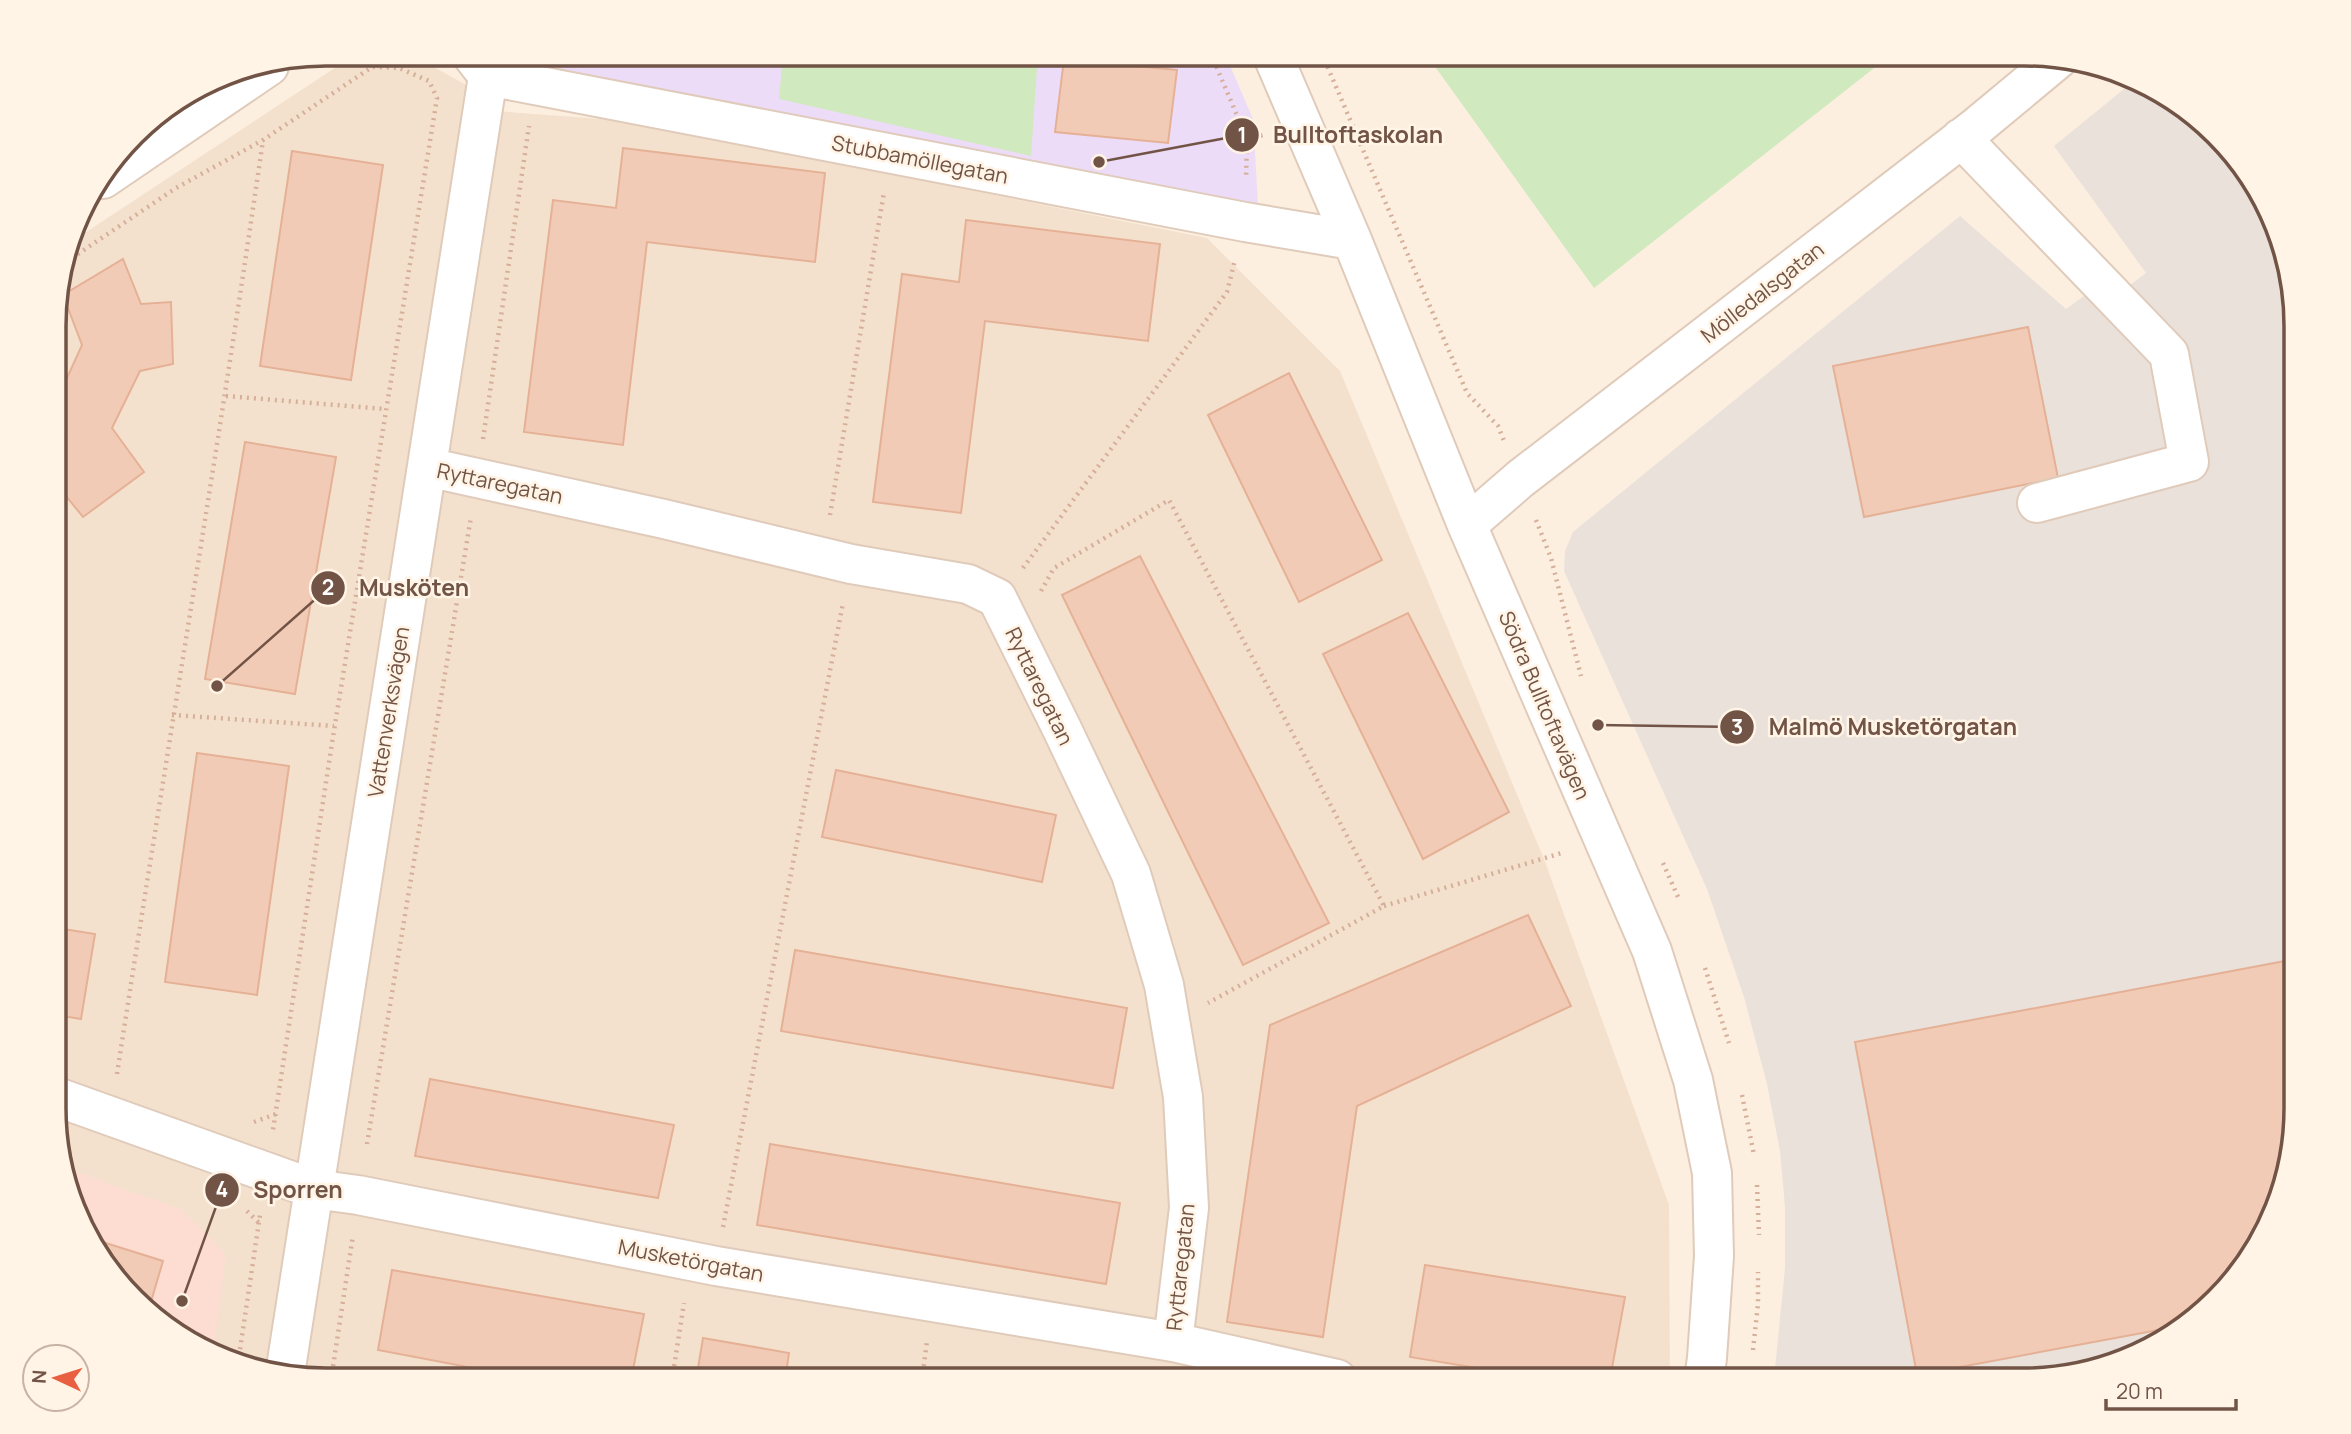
<svg xmlns="http://www.w3.org/2000/svg" width="2351" height="1434" viewBox="0 0 2351 1434" font-family="Manrope,sans-serif">
<style>
.residential{fill:#f4e1cd}
.commercial{fill:#fdddd2}
.industrial{fill:#eae1db}
.education{fill:#eddcf8}
.green{fill:#d1e9be}
.building{fill:#f2cbb6;stroke:#e5b196;stroke-width:2}
.lines{fill:none;stroke-linecap:round;stroke-linejoin:round}
.minor-casing{stroke:#e0cbbb;stroke-width:42}
.path{stroke:#d6af9a;stroke-width:4.5;stroke-dasharray:2 5;stroke-linecap:butt}
.minor{stroke:#fff;stroke-width:38}
.labels{text-anchor:middle;dominant-baseline:central;stroke-width:5;stroke-linejoin:round;paint-order:stroke}
.street-label{font-size:21px;fill:#725447;stroke:#fff4e5}
.rim{fill:none;stroke:#725447;stroke-width:3.5}
.leader{fill:none;stroke:#725447;stroke-width:2.5}
.callout-dot{fill:#725447;stroke:#fff4e5;stroke-width:2.5}
.mark-label{font-size:21px;text-anchor:middle;font-weight:bold;fill:#fff}
.callout-label{font-size:23px;text-anchor:middle;font-weight:bold;fill:#725447;stroke:#fff4e5;stroke-width:5;stroke-linejoin:round;paint-order:stroke}
</style>
<rect width="100%" height="100%" fill="#fcefdf"/>
<path class="residential" d="M356,54H411L473,89L470,109L628,121L1207,238L1340,371L1544,859L1669,1205L1670,1379L326,1380L256,1370L190,1343L100,1258L57,1142V292L71,242Z"/>
<path class="commercial" d="M66,1168L182,1210L226,1255L213,1352L190,1343L100,1258Z"/>
<path class="industrial" d="M2135,80L2161,91L2251,176L2282,240L2296,308V1125L2260,1244L2217,1300L2161,1343L2042,1379H1774L1785,1268V1207L1780,1151L1767,1084L1744,997L1707,889L1564,571L1565,551L1573,532L1960,216L2066,309L2106,280L2117,295L2146,273L2054,146Z"/>
<path class="education" d="M520,54H1225L1253,119L1258,204L1250,222L516,77Z"/>
<path class="green" d="M783,54H1038L1031,156L779,99Z
M1426,54H1892L1594,288Z"/>
<path class="building" d="M1064,59L1177,70L1168,143L1055,132Z
M623,148L825,173L815,262L647,242L623,445L524,432L553,200L616,208Z
M292,151L383,165L351,380L260,366Z
M966,220L1160,244L1148,341L985,321L961,513L873,502L902,274L959,282Z
M123,259L141,304L171,302L173,364L140,371L112,428L144,472L83,517L57,485V400L82,345L63,295Z
M2028,327L2058,478L1864,517L1833,366Z
M1289,373L1382,560L1299,602L1208,415Z
M245,442L336,457L295,694L205,679Z
M1140,556L1329,923L1243,965L1062,595Z
M1408,613L1509,812L1423,859L1323,654Z
M197,753L289,766L257,995L165,982Z
M836,770L1056,815L1042,882L822,837Z
M1528,915L1571,1006L1357,1106L1323,1337L1227,1322L1270,1025Z
M57,928L95,934L81,1019L57,1015Z
M795,950L1127,1008L1113,1088L781,1031Z
M2285,961L2296,1022V1125L2260,1244L2217,1300L2185,1325L1917,1375L1855,1042Z
M430,1079L674,1125L658,1198L415,1156Z
M770,1144L1120,1203L1106,1284L757,1225Z
M93,1239L163,1261L150,1305L100,1258Z
M1425,1265L1625,1297L1610,1379H1545L1410,1357Z
M392,1270L644,1314L631,1380H536L378,1350Z
M703,1338L789,1353L785,1380H696Z
M355,1371L396,1377V1380H354Z"/>
<g class="lines">
<defs>
<path id="minor" d="M1272,54L1352,240L1467,525L1652,951L1693,1080L1712,1173L1714,1256L1707,1358L1704,1379
M488,76L1245,222L1352,240
M1961,138L2169,354L2189,462L2037,503
M103,179L269,66
M427,467L664,519L851,564L968,584L997,598L1062,729L1131,874L1164,985L1183,1097L1189,1208L1173,1342
M1467,525L1520,479L1975,128L2058,59
M57,1097L314,1189L358,1195L716,1266L1173,1342L1337,1379
M285,1374L488,76L471,54"/>
</defs>
<use href="#minor" class="minor-casing"/>
<path class="path" d="M1211,54L1247,139L1246,179
M1322,54L1467,393L1498,426L1504,441
M1247,139L1263,135
M66,262L176,188L263,140L372,67L399,68L429,81L437,98L332,743L273,1130
M226,396L385,409
M483,439L529,126
M830,515L884,192
M1536,520L1551,558L1581,676
M1023,568L1227,292L1235,260
M1041,591L1054,568L1169,500L1384,906L1208,1003
M172,715L334,726
M1663,863L1678,897
M1384,906L1565,852
M1705,968L1729,1043
M117,1074C165,762 218,452 263,140
M1742,1095L1754,1155
M254,1122L276,1114
M367,1144L471,517
M1757,1185L1759,1235
M247,1211L259,1223
M723,1227L843,603
M1753,1350L1758,1304V1272
M238,1363L260,1215
M331,1380L353,1235
M672,1380L684,1303
M922,1380L927,1341"/>
<use href="#minor" class="minor"/>
</g>
<g class="labels">
<g class="street-label">
<text transform="translate(920 159) rotate(11)">Stubbamöllegatan</text>
<text transform="translate(1762 292) rotate(-38)">Mölledalsgatan</text>
<text transform="translate(500 483) rotate(12)">Ryttaregatan</text>
<text transform="translate(1040 686) rotate(64)">Ryttaregatan</text>
<text transform="translate(1545 705) rotate(67)">Södra Bulltoftavägen</text>
<text transform="translate(388 712) rotate(-81)">Vattenverksvägen</text>
<text transform="translate(691 1260) rotate(11)">Musketörgatan</text>
<text transform="translate(1180 1267) rotate(-84)">Ryttaregatan</text>
</g>
</g>
<path d="M0 0H2351V1434H0ZM326 66H2024A260 260 0 0 1 2284 326V1108A260 260 0 0 1 2024 1368H326A260 260 0 0 1 66 1108V326A260 260 0 0 1 326 66Z" fill="#fff4e5" fill-rule="evenodd"/>
<path class="rim" d="M326 66H2024A260 260 0 0 1 2284 326V1108A260 260 0 0 1 2024 1368H326A260 260 0 0 1 66 1108V326A260 260 0 0 1 326 66Z"/>
<path class="leader" d="M1099 162L1242 135M217 686L328 588M1598 725L1737 727M182 1301L222 1190"/>
<g class="callout-dot">
<circle cx="1099" cy="162" r="7"/>
<circle cx="217" cy="686" r="7"/>
<circle cx="1598" cy="725" r="7"/>
<circle cx="182" cy="1301" r="7"/>
<circle cx="1242" cy="135" r="18"/>
<circle cx="328" cy="588" r="18"/>
<circle cx="1737" cy="727" r="18"/>
<circle cx="222" cy="1190" r="18"/>
</g>
<g class="mark-label">
<text x="1242" y="143">1</text>
<text x="328" y="595">2</text>
<text x="1737" y="735">3</text>
<text x="222" y="1197">4</text>
</g>
<g class="callout-label">
<text x="1358" y="143">Bulltoftaskolan</text>
<text x="414" y="596">Musköten</text>
<text x="1893" y="735">Malmö Musketörgatan</text>
<text x="298" y="1198">Sporren</text>
</g>
<g transform="translate(56 1378) rotate(274)"><circle r="33" fill="#fff4e5" stroke="#c7b4a6" stroke-width="2"/>
<path d="M0-5L12 26L0 18L-12 26Z" fill="#e95f41"/>
<text y="-10" font-size="19" font-weight="bold" text-anchor="middle" fill="#725447">N</text>
</g>
<path d="M2106 1399v10h130v-10" fill="none" stroke="#725447" stroke-width="3.5"/>
<text x="2116" y="1399" font-size="21" fill="#725447" stroke="#fff4e5" stroke-width="5" paint-order="stroke">20 m</text>
</svg>
